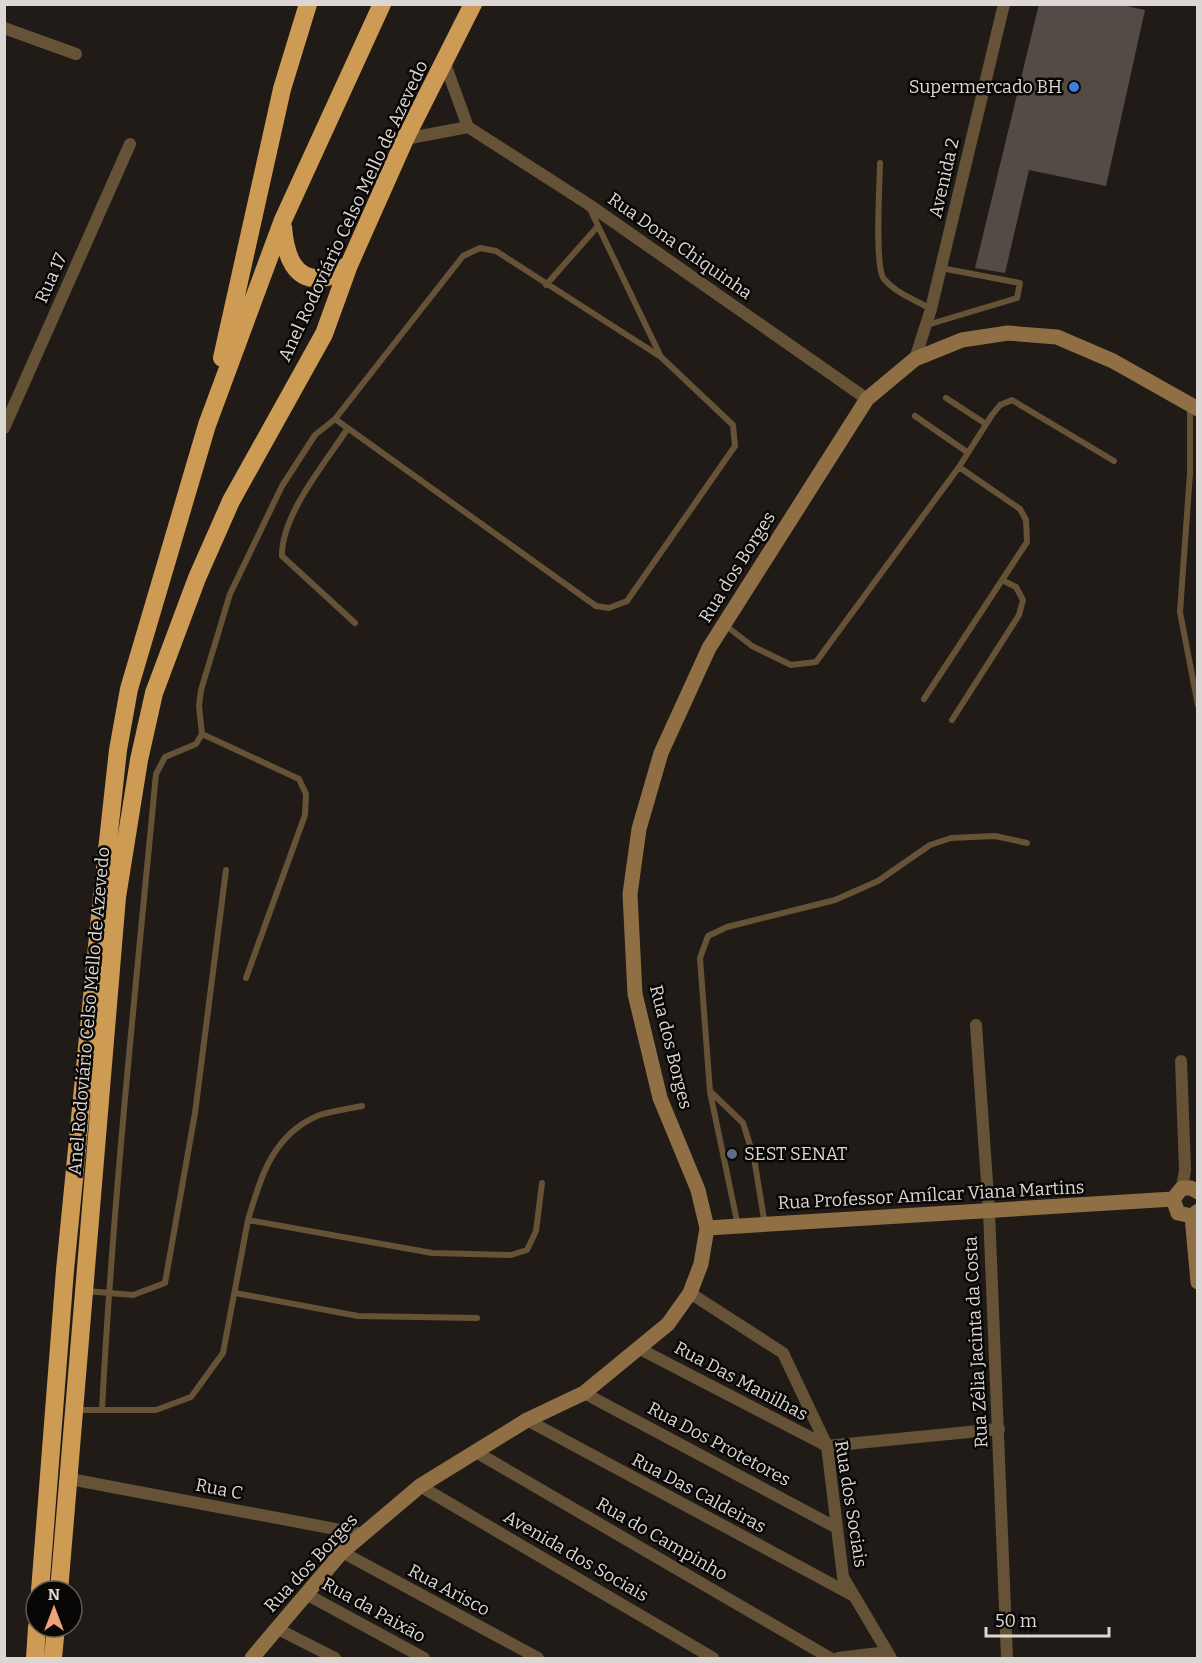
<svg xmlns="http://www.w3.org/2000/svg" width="1202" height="1663" viewBox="0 0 1202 1663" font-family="Bitter,serif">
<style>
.building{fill:#544b47}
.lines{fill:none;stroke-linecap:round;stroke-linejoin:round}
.lane{stroke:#665236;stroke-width:6}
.street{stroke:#665236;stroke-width:12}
.secondary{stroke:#8f6f43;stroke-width:15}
.highway{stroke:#cd9b53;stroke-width:18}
.shop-dot{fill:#3f7fe0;stroke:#090705;stroke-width:2}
.service-dot{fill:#5c6f8a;stroke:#090705;stroke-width:2}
.labels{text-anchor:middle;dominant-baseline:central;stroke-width:5;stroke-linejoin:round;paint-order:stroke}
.poi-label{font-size:18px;fill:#dcd7d4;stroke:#090705;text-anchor:end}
.street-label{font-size:18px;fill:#dcd7d4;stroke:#090705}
</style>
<rect width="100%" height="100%" fill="#211b17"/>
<path class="building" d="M1039,4H1117L1145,10L1106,186L1029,170L1005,273L975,268Z"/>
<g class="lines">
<path class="lane" d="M880,163C880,182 874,267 884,279C896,293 915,300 931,309
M589,207L660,355
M546,285L598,226
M927,325L1017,298L1020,283L941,268
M946,398L986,424
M1190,406V473L1180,612L1198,706
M915,416L967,452
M348,428C326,462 281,515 282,556L355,623
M725,625L752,646L791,665L816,662L959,467L992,415L1000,405L1012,400L1114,461
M924,699L1027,542L1026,520L1020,509L959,467
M952,720L1019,615L1023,600L1016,587L1002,580
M202,734L299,779L306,794L305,815L246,978
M711,1092L743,1123L754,1158L765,1225
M248,1220C261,1177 272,1136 317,1116C331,1111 348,1109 362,1106
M738,1226L710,1092L700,958L708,936L727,927L835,900L878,881L930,845L951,838L995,836L1027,843
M86,1291L133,1295L165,1283L195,1113L226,870
M235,1293L358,1316L477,1318
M76,1410H156L191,1397L223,1353L248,1220L432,1253L511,1255L527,1250L536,1231L542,1183
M102,1410C113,1197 136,986 156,774L165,757L196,744L202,734L199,706L201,690L230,594L282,486L315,435L335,419L463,256L480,248L496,251L661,357L733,425L735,446L627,601L609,608L596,606L335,419"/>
<path class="street" d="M4,28L76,54
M444,61L468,127L588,204L867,399
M405,139L468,127
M915,359L931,309L1004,4
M4,428L130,144
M976,1025L989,1211L1007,1658
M1181,1061L1185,1170L1182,1188
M690,1293L783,1353L827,1446L843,1577L891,1658
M638,1348L827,1446L999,1429
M584,1393L837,1528
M527,1420L854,1596
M476,1452L830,1658
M70,1479L362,1534
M420,1486L713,1658
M342,1552L538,1658
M306,1594L424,1658
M276,1628L335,1658
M838,1658L887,1652"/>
<path class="secondary" d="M1198,1192L1191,1188H1182L1173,1199L1178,1213L1192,1216L1198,1211
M1192,1216L1198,1282
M707,1228L1173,1199
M252,1658L342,1552L420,1486L527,1420L584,1393L668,1324L690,1293L701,1264L707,1228L698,1190L660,1098L635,994L630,894L639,829L661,753L709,648L867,399L915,359L962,340L1008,333L1057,337L1113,361L1198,409"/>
<path class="highway" d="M283,227C285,252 293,285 327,277C334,275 342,268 349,265
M222,358L282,89L308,4
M40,1591L65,1270L102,896L118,750L129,689L207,425L283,220L382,4
M59,1591L117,897L139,760L154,693L197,578L231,501L324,334L349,265L405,139L473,4
M35,1658L37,1627
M53,1658L56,1627"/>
</g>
<circle class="shop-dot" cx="1074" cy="87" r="6"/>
<circle class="service-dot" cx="732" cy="1154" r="6"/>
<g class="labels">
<g class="poi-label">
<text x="1062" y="87">Supermercado BH</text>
<text x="744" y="1154" text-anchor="start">SEST SENAT</text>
</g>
<g class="street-label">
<text transform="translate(944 178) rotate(-77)">Avenida 2</text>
<text transform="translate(353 211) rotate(-65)">Anel Rodoviário Celso Mello de Azevedo</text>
<text transform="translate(680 246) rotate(35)">Rua Dona Chiquinha</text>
<text transform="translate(51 278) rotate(-66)">Rua 17</text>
<text transform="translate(737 567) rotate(-58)">Rua dos Borges</text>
<text transform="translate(89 1011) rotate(-85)">Anel Rodoviário Celso Mello de Azevedo</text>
<text transform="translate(671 1047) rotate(76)">Rua dos Borges</text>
<text transform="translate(931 1195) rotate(-3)">Rua Professor Amílcar Viana Martins</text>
<text transform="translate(976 1342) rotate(-93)">Rua Zélia Jacinta da Costa</text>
<text transform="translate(741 1381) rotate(28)">Rua Das Manilhas</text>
<text transform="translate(719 1444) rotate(28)">Rua Dos Protetores</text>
<text transform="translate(219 1489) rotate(11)">Rua C</text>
<text transform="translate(699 1493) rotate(28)">Rua Das Caldeiras</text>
<text transform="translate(851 1504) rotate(81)">Rua dos Sociais</text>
<text transform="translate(662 1539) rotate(30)">Rua do Campinho</text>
<text transform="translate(576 1556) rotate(30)">Avenida dos Sociais</text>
<text transform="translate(311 1563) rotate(-47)">Rua dos Borges</text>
<text transform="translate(449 1590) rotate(28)">Rua Arisco</text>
<text transform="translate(374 1610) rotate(29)">Rua da Paixão</text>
</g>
</g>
<rect width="1202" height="1663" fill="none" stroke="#dcd7d4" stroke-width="12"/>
<g transform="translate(54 1609)"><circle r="28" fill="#090705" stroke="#5d5a58" stroke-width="1.5"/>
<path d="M0-4.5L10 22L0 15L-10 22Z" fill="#f1a17b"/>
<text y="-9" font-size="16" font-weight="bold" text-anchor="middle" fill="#dcd7d4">N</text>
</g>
<path d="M986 1627v9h123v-9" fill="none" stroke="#dcd7d4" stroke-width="3"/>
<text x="995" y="1627" font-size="18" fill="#dcd7d4" stroke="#090705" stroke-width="4.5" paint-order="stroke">50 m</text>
</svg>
